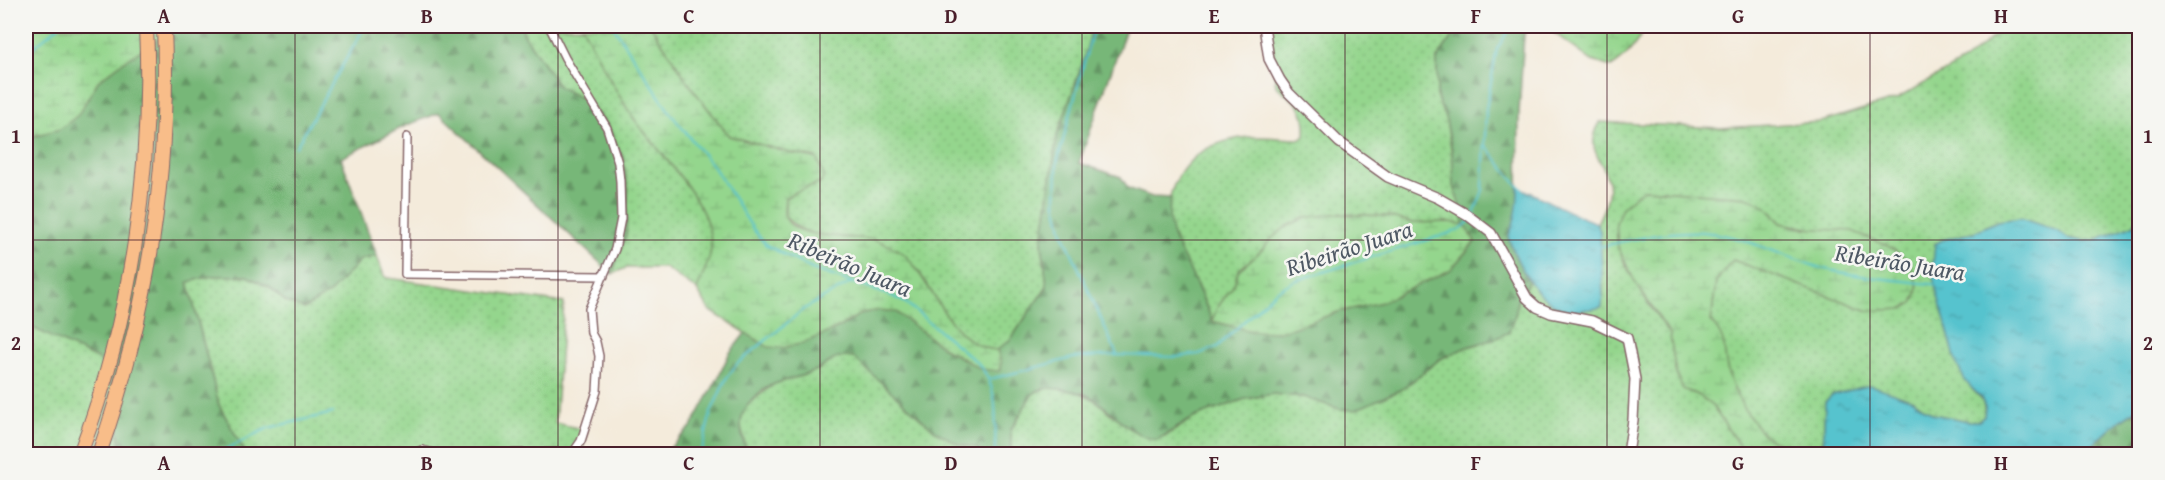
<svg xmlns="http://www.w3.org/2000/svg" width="2165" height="480" viewBox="0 0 2165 480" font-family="'Gentium Book Plus',serif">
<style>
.grass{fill:url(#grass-dots);stroke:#6f7a5c;stroke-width:1.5}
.forest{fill:url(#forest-firs);stroke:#606b52;stroke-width:1.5}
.wetland{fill:url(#wetland-marsh);stroke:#6f7a5c;stroke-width:1.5}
.water{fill:url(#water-ripples);stroke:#50717c;stroke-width:1.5}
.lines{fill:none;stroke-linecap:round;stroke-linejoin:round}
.stream{stroke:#56c3ce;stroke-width:2}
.minor-casing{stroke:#866669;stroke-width:10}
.tertiary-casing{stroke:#866669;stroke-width:12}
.motorway-casing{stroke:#866669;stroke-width:16}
.minor{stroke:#fff;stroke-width:7}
.tertiary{stroke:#fff;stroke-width:9}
.motorway{stroke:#f8bd89;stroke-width:14}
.grid{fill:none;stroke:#4a1f2b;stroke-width:1.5;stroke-opacity:0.55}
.labels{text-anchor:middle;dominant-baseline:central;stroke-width:5;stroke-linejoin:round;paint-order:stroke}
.water-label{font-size:24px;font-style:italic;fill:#4e5864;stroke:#f6f6f2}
.neatline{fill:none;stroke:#4a1f2b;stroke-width:2}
.grid-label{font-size:20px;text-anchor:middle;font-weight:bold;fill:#4a1f2b}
</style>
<defs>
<pattern id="grass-dots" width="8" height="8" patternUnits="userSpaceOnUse" patternTransform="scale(1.5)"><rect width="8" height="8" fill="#94d68d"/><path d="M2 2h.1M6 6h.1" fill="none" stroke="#81b77a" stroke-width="1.8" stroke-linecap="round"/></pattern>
<pattern id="forest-firs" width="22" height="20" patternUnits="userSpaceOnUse" patternTransform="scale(1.5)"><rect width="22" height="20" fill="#77b778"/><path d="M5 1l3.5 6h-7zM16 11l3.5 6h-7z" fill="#649463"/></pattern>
<pattern id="wetland-marsh" width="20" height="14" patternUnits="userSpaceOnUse" patternTransform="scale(1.5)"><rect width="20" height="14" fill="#94d68d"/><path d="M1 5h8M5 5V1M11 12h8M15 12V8" fill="none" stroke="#81b77a"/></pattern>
<pattern id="water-ripples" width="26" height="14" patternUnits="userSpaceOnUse" patternTransform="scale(1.5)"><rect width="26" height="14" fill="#56c3ce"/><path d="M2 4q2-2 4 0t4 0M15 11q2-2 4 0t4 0" fill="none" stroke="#4ca7b1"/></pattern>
</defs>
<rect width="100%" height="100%" fill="#f6f6f2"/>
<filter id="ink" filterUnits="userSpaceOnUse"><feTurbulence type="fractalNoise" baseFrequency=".0167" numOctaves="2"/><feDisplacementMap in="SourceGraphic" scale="12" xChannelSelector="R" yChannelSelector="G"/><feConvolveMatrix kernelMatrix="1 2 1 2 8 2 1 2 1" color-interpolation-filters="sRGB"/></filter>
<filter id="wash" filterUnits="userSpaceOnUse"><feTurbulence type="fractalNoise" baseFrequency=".008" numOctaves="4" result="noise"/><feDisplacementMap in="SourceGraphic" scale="24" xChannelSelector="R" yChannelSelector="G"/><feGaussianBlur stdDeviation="1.35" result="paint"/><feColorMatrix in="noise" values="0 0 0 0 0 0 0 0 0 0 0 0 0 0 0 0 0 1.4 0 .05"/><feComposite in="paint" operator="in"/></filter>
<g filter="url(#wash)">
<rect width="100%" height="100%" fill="#f4ebdb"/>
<path class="grass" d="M523,26H582C598,55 612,87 631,114C655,151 720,207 710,255C707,267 701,279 697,290L665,268H626L612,274L626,234L628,189L588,102L559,87L523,33Z
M651,26H1093L1083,62L1057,136L1042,242L1047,286L1011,339L997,350C947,347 936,283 904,255C870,225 814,252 785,216V198L795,192L821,183L808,156L790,153L729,136L692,88Z
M1268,26H1459L1437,59V98L1446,120L1465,225L1450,222L1412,223L1388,216L1334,214L1271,239L1262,250L1238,271L1234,285L1217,308L1212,321C1206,304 1198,286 1189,270C1184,260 1176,249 1172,237C1158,192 1185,150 1231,140C1254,134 1278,139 1301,139L1305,136C1307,107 1297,103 1276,86Z
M2007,26H2139L2140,218L2133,225L2095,240L2084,241L2067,238L2058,231L1997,221L1974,232L1942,240L1972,389C1981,398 1986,403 1984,416L1979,421H1968L1933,414L1913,400L1825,402L1823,454H1806L1805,446C1793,446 1781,446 1770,439C1752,427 1731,389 1727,368C1723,350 1725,336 1711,322L1716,281L1733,260L1869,311L1818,230L1781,223L1766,207L1746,197L1645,189L1616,223L1618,247L1626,266L1650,306L1670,334L1676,374L1683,389L1700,396L1713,407L1745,454H1011V429C1018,421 1028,398 1033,394C1050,381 1084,392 1099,403C1104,407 1108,413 1113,415C1130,424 1149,429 1166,436L1195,417L1245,399L1273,394L1303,397L1340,409H1355L1402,389L1440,359L1467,347L1479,344L1516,312L1517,301L1530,279L1540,293L1603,295L1600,231L1597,223C1603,210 1611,197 1608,182C1603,157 1584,152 1600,122L1720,128L1821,122L1897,99L1965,60Z
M377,256L384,276L388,278L564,303L555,423L587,430L581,454H246L219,405L188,282L212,276H247L269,287L286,302L342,279L360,260Z
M26,319L31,327L109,364L121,449L110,454H26Z
M842,356L854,358L958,444L977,448L983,454H747L740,422L745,408L752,401L774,384L818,370L834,359Z"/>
<path class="forest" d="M173,26H523V33L559,87L588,102L607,124L623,157L628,189L626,235L612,274L439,113L407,125L341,158L377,256L360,260L330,293L304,309L286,302L269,287L247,276H212L188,282L219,405L246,454H110L121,449L109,365L31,327L26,319V138L45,134L88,99L98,81L121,63L163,36Z
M1093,26H1127L1079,163L1121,177L1128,188L1152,197L1171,198C1164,230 1178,245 1191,273C1198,289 1206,304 1212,321L1252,331L1292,328L1338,312L1382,302L1450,270L1475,242L1465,225L1454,186L1452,150L1446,120L1437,98V59L1459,26H1529L1524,34L1519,113L1518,208L1515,222L1508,237L1516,258L1530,279L1517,301L1516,312L1509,332L1495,339L1467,347L1440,359L1402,389L1355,410L1340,409L1303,397L1273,394L1245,399L1195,417L1157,440C1128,436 1112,408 1087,395C1079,391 1069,391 1060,389C1050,388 1041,387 1033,394C1028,398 1018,421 1011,429V454H983L977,448L958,444L935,431L854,358C831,354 831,365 812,372C801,377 788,379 777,383C762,388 741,406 741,423C740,432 745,445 747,454H675L671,447L691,427L718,378L729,354L746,332L768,347L800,344L834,330L862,313L880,310L896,312L944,348L981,369L1001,363L997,350L1011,339L1047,286L1042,242L1057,136L1083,62Z
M2139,408V445L2116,454H2083L2119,421Z"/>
<path class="wetland" d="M26,26H173L163,36L121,63L98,81L78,115L60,129L26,138Z
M582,26H651L692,88L729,136L790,153L816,158L824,175L821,183L795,192L785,198C785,203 783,212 785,217C795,241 855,235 876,240C884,243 893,247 901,252C910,257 915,268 921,276C940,304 959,348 997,350L1001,363L999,371L981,369L944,348L896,312L880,310L862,313L834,330L800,344L782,348L768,347L709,310L697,290C701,279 707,267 710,255C720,207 655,151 631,114C612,87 598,55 582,26Z
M1545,26H1647C1637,42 1628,57 1611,67L1592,61Z
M1645,189L1746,197L1755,200L1766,207L1781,223L1801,228L1852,231L1888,246L1910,261L1918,287L1917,293L1913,303L1902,309L1869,311L1733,260L1716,281L1711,322C1727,339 1723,348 1727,368C1731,389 1752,427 1770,439C1781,446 1793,446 1806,446V454H1745L1713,407L1700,396L1683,389L1676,374L1670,334L1635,282L1618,247L1616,223L1621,209L1633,197Z
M1334,214L1388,216L1412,223L1450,222L1465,225L1475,241L1450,270L1382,302L1338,312L1292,328L1275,332L1252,331L1212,321L1217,308L1234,285L1238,271L1262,250L1271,239L1286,227L1304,218Z"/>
<path class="water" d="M1518,187C1545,198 1569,214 1597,223L1600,231L1603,295L1602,307C1589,310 1571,312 1560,308C1533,297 1517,262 1508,237C1516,220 1518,206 1518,187Z
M2020,218L2058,231L2067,238L2084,241L2095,240L2133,225L2139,218V408L2119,421L2083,454H1823L1825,402L1832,395L1870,385L1913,400L1933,414L1968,421H1979L1984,416L1985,407L1981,398L1966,382L1957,365L1932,274L1935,244L1942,240L1974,232L1997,221Z"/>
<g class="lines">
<path class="stream" d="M613,26L671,114L715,169L753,229L766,245L812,269L892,296L906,303L978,363C1001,390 995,422 995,454
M1094,26L1057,163L1056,204L1063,233L1117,355
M26,53L59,26
M1485,144L1514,181L1523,190
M296,147L365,26
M1473,217L1483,190L1486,109L1494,65L1497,49L1511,26
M1598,247C1632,240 1667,230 1702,232C1745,235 1784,258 1825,269C1862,278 1900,280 1938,285
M990,379L1073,358L1117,355L1177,357L1199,354L1217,347L1276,291L1294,281L1447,234L1459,230L1470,221
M217,454L268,428L333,413
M701,454L711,412L727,377L737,364L804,309L852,282"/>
</g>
</g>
<g filter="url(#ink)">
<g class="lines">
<defs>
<path id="minor" d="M549,26L565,58L607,128L618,163L620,181L621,218L615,249L589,309L591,333L596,342L599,356L597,391L581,441L572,454
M407,137L405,274L604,276
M412,454L422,450L439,454
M486,454L574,452"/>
<path id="tertiary" d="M1264,26L1269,59L1280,80L1289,93L1339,142L1388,177L1438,198L1466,214L1491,233L1527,298L1537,307L1551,313L1592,321L1627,338L1635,379L1633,420L1628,454"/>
<path id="motorway" d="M80,454C131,318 153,171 146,26
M99,454C147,316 170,172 164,26"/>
</defs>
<use href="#minor" class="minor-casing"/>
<use href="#tertiary" class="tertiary-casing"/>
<use href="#motorway" class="motorway-casing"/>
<use href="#minor" class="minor"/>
<use href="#tertiary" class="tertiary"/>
<use href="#motorway" class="motorway"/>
</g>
</g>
<path class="grid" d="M295,26V454M558,26V454M820,26V454M1082,26V454M1345,26V454M1607,26V454M1870,26V454M26,240H2140"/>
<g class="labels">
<g class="water-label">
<text transform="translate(1349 248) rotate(-18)">Ribeirão Juara</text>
<text transform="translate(1900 262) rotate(9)">Ribeirão Juara</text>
<text transform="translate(850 264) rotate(23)">Ribeirão Juara</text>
</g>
</g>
<rect width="2165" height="480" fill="none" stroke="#f6f6f2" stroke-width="66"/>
<rect x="33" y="33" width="2099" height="414" class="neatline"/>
<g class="grid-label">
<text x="164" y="23">A</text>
<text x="427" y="23">B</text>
<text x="689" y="23">C</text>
<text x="951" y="23">D</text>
<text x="1214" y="23">E</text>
<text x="1476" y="23">F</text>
<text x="1738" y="23">G</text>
<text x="2001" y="23">H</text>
<text x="16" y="143">1</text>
<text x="2148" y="143">1</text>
<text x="16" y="350">2</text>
<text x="2148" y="350">2</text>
<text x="164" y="470">A</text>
<text x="427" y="470">B</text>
<text x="689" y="470">C</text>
<text x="951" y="470">D</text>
<text x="1214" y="470">E</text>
<text x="1476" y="470">F</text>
<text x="1738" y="470">G</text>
<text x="2001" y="470">H</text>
</g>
</svg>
